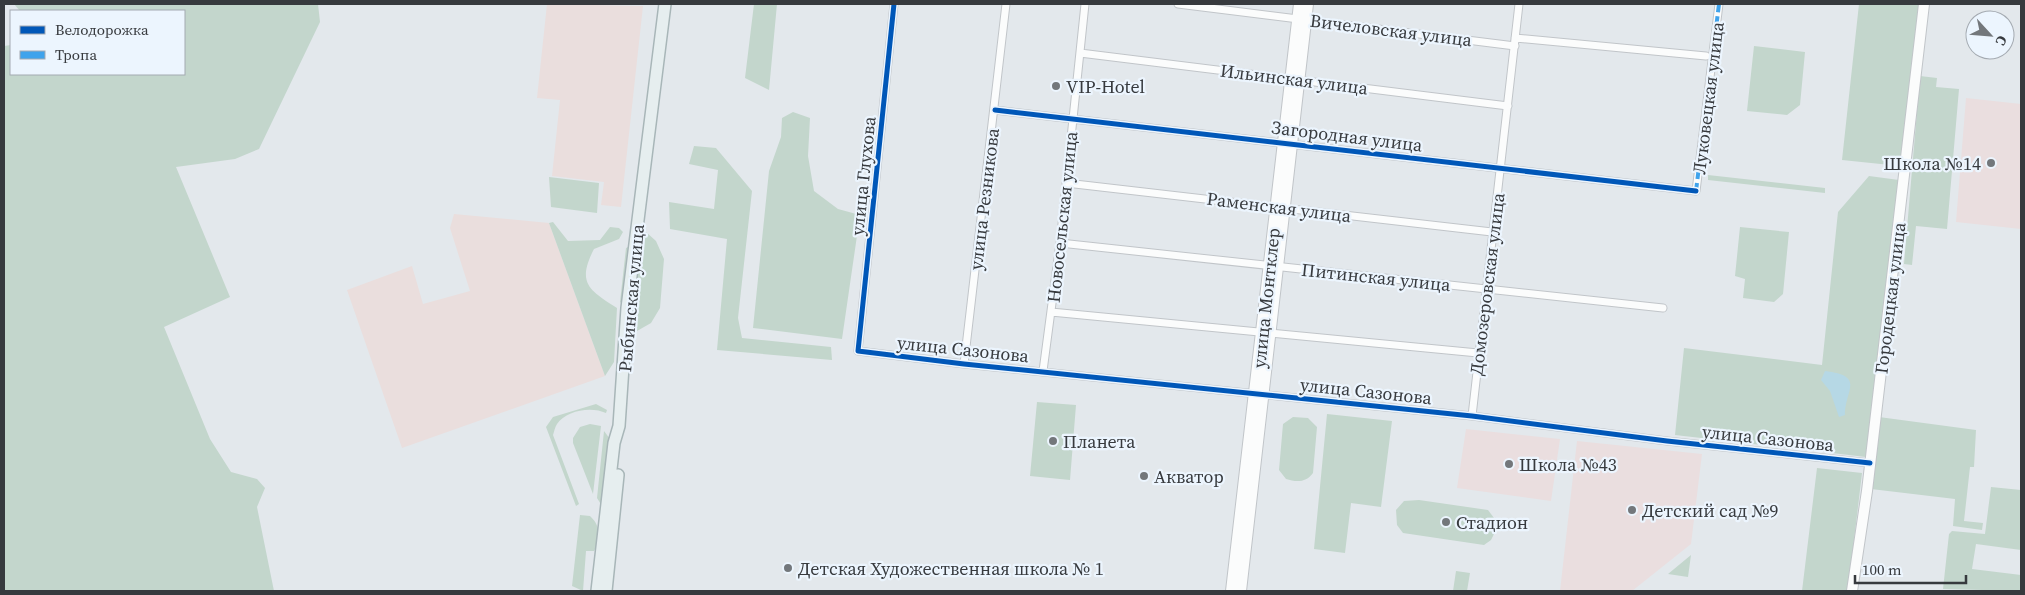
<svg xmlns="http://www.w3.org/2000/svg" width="2025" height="595" viewBox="0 0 2025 595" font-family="'Source Serif 4',serif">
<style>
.industrial{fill:#eadedd}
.education{fill:#eadedf}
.green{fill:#c3d6cc}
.water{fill:#b6d8e5}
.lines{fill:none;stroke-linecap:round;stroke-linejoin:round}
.street-casing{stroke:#c1c5c9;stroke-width:9}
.secondary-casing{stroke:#c1c5c9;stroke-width:12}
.primary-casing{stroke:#a8b6b8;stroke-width:14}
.street{stroke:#fbfcfc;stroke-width:7}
.secondary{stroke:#fbfcfc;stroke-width:10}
.primary{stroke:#e6eeef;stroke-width:11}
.quiet{stroke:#3fa3ec;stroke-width:4;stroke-dasharray:8 4;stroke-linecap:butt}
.cycleway-casing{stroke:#ecf5fe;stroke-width:8}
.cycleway{stroke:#0057b8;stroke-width:5}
.poi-dot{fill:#73777b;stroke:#ecf5fe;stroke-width:2}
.labels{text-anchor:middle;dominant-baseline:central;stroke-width:4.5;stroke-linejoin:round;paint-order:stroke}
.street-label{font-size:18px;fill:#373a3e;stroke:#ecf5fe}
.poi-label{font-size:18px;fill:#373a3e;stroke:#ecf5fe;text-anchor:start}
</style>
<rect width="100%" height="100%" fill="#e3e8ec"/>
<path class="industrial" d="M547,4L643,6L621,207L601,205L604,182L552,176L560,100L537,98Z
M454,214L549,223L605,376L402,448L347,290L412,266L423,304L470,291L450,228Z"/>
<path class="education" d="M1966,98L2021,104V229L1956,222Z
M1466,429L1560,439L1551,501L1457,488Z
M1577,441L1702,454L1691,544L1632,591H1560Z"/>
<path class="green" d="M14,4H318L320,22L259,149L235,159L176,167L230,297L164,327L210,439L231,472L257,479L265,488L257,507L274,591H4V46L11,45V74H184V11H20Z
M754,4H777L769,90L745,78Z
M1859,4H1919L1900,166L1842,160Z
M1754,46L1805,52L1800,105L1787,115L1747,111Z
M1920,76L1937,78L1936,87L1959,89L1947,229L1916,226L1912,265L1904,264Z
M793,112L810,118L808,156L814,191L838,209L860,215L842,339L753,328L769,171L781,137L782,118Z
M694,146L716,148L752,191L738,318L742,338L831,347L832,360L717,350L727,239L670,229L669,202L714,209L718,170L689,164Z
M1708,175L1825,188V193L1708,180Z
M1869,176L1899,180L1866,457L1675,435L1684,348L1822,365L1838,212Z
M549,177L599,183L597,213L551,207Z
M553,222L568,241L600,240L610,227L619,228L623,232L619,239L594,249C576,284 590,290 617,308L614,362L605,376L549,223Z
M1740,227L1789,232L1783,294L1774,302L1743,298L1745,279L1735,276Z
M646,232L656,241L664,259L660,308L651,323L637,331C623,322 639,250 641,233Z
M632,245L624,305L620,302L626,248Z
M1037,402L1076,405L1070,480L1030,476Z
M596,404L607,410L606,413C592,406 566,410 557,424C555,427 554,432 553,435L579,504L576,506L546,427L553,417Z
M1327,414L1392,421L1381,507L1351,503L1345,553L1314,549Z
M1293,417L1308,418L1317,427L1313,473C1306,483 1296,482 1286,479L1279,470L1283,424Z
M1879,417L1976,430L1974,467H1970L1964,521L1983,523L1982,530L1953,526L1955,499L1871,489Z
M590,424L601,426L593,494L573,443V438L580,427Z
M604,431L610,439L602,506L597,498Z
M1817,468L1862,473L1848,591H1802Z
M1991,487L2021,490V550L1976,544L1972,569L2021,575V591L1943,589L1949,534L1952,531L1985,534Z
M1419,500L1488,510L1494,518L1497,528L1491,540L1484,545L1403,533L1397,525L1396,510L1404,501Z
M580,515L590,516C601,526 601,539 594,551H586L583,591L572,586Z
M1691,555L1688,577L1668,574Z
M1456,571L1470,573L1467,591H1453Z"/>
<path class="water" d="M1825,371C1866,376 1845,390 1845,415L1839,417L1830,391L1821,380Z"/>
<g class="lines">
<defs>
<path id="street" d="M894,4L858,351L964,364L1472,416L1667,441L1870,463
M1178,4L1515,46
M1515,38L1706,56
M1080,53L1508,106
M995,110L1696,191L1719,4
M1066,183L1492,232
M1060,243L1663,308
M1051,312L1478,353
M964,364L1006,4
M1043,371L1060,243L1085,4
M1472,416L1519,4"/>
<path id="secondary" d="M1231,591L1299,4
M1241,591L1308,4
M1852,591L1867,491L1924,4"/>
<path id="primary" d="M597,591L614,443L619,426L627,308L665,4
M606,591L618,475"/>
</defs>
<use href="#street" class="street-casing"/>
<use href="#secondary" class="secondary-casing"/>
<use href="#primary" class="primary-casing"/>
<use href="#street" class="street"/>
<use href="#secondary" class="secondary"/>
<use href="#primary" class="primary"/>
<path class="quiet" d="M1696,191L1719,4"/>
<defs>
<path id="cycleway" d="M894,4L858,351L964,364L1472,416L1667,441L1870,463
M995,110L1696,191"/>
</defs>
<use href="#cycleway" class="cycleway-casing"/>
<use href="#cycleway" class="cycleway"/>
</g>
<g class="poi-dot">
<circle cx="1056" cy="86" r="5"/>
<circle cx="1991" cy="163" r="5"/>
<circle cx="1053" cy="441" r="5"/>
<circle cx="1509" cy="464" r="5"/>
<circle cx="1144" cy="476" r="5"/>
<circle cx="1632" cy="510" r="5"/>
<circle cx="1446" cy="522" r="5"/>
<circle cx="788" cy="568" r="5"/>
</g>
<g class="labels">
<g class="street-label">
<text transform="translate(1391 30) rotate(7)">Вичеловская улица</text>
<text transform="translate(1294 79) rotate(7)">Ильинская улица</text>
<text transform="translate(1708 98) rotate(-83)">Луковецкая улица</text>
<text transform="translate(1347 136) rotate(7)">Загородная улица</text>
<text transform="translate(863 176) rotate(-84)">улица Глухова</text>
<text transform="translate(984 199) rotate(-83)">улица Резникова</text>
<text transform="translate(1279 207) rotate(7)">Раменская улица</text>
<text transform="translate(1062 217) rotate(-84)">Новосельская улица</text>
<text transform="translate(1376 277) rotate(6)">Питинская улица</text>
<text transform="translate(1487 284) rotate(-83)">Домозеровская улица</text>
<text transform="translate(631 298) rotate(-85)">Рыбинская улица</text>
<text transform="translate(1266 298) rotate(-84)">улица Монтклер</text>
<text transform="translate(1890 298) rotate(-83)">Городецкая улица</text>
<text transform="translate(963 349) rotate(6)">улица Сазонова</text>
<text transform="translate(1366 391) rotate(6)">улица Сазонова</text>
<text transform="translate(1768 438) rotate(6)">улица Сазонова</text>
</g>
<g class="poi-label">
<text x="1066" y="86">VIP-Hotel</text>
<text x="1981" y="163" text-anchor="end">Школа №14</text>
<text x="1063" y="441">Планета</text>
<text x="1519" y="464">Школа №43</text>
<text x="1154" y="476">Акватор</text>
<text x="1642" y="510">Детский сад №9</text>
<text x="1456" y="522">Стадион</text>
<text x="798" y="568">Детская Художественная школа № 1</text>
</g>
</g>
<rect width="2025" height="595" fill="none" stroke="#373a3e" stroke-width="10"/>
<rect x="10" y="10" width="175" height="65" fill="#ecf5fe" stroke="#a4aab1"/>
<rect x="20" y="26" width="25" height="8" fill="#0057b8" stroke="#a4aab1"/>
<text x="55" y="35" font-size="15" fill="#373a3e">Велодорожка</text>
<rect x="20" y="51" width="25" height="8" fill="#3fa3ec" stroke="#a4aab1"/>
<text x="55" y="60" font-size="15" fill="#373a3e">Тропа</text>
<g transform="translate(1990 35) rotate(116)"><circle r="24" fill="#ecf5fe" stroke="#a4aab1"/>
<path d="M0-4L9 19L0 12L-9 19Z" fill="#73777b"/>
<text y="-8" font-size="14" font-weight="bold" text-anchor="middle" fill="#373a3e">С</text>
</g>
<path d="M1855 575v8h111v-8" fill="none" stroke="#373a3e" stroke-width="2.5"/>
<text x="1862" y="575" font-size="15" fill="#373a3e" stroke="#ecf5fe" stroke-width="4" paint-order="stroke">100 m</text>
</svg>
